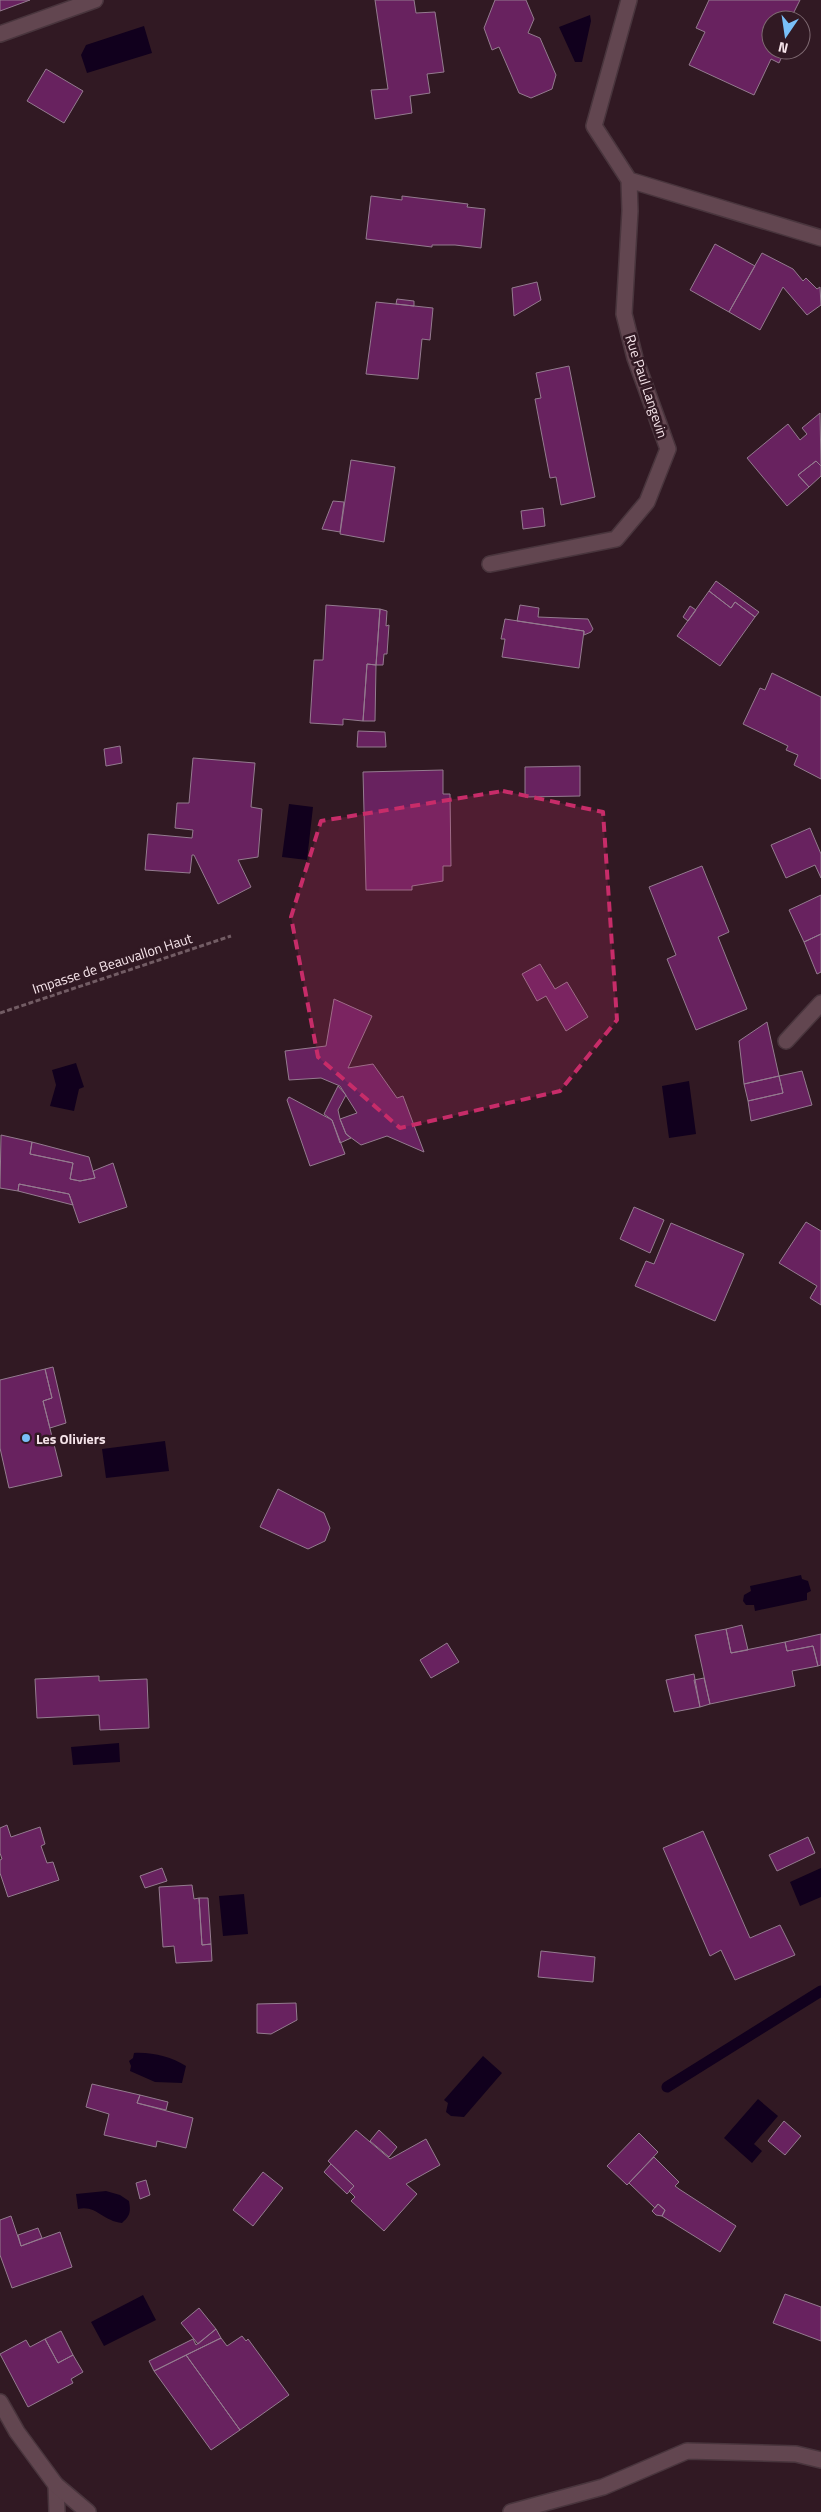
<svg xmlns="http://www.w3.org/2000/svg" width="821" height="2512" viewBox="0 0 821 2512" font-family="'Titillium Web',sans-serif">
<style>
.water{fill:#11001d}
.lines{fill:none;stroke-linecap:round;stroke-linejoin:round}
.stream{stroke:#11001d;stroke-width:11}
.building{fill:#68225f;stroke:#947b8f}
.service-casing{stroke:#49353d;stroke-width:18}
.minor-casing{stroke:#49353d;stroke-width:18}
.path{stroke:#725c64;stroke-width:3;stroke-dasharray:5 2.5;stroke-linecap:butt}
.service{stroke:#624650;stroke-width:15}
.minor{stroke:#624650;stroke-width:15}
.marked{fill:#c72c69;fill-opacity:0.2;stroke:#c72c69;stroke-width:4;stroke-dasharray:10 6;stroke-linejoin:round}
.poi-dot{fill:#79bff8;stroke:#311923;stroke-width:2}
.labels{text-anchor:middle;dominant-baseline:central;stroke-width:5;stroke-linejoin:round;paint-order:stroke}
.street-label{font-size:14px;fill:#f5e3e9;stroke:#311923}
.poi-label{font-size:14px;font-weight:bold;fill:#f5e3e9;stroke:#311923;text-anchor:start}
</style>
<rect width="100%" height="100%" fill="#311923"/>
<path class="water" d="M590,15L591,21L582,62H575L559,27Z
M144,26L152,53L87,73L81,55L86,45Z
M289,804L313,807L307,860L282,857Z
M76,1063L84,1087L79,1089L74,1111L50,1106L56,1085L52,1070Z
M689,1081L696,1134L669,1138L662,1086Z
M165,1441L169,1471L106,1478L102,1449Z
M801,1575L802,1579L808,1581L811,1591L807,1593V1600L755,1611L754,1605H746L743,1601L744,1595L751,1591L750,1586Z
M119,1743L120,1762L73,1765L71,1747Z
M821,1868V1897L800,1906L790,1882Z
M244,1894L248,1934L223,1936L219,1896Z
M134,2053C153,2052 171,2057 186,2066L182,2083L155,2082L130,2071L131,2066L129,2061L133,2058Z
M483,2056L502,2073L464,2117L451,2116L446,2112L448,2103L444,2100Z
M758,2099L778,2116L754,2144L762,2151L752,2163L724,2138Z
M106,2191L120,2195L129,2201C131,2212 130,2216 122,2223C102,2221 97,2205 78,2209L76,2194Z
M143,2295L156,2320L104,2346L91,2322Z"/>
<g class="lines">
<path class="stream" d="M667,2087L821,1991"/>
</g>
<path class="building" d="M0,0H30L0,11Z
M375,0H414L416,13L435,12L444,72L427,74L430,93L410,96L412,113L375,119L371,90L388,89Z
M495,0H526L534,19L528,33L540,38L556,75L552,89L531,98L519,93L499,47L492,50L484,28Z
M709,0H800L790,20H771V50H785L779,63L771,59L754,95L689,65L705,32L696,28Z
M46,69L83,91L64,123L27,101Z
M371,196L402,200V196L468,204L467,207L485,209L481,248L455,245H432V247L366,239Z
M715,244L755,266L729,312L690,290Z
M762,253L793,269L803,281L806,278L817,289L820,287L821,305L807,315L783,287L760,330L729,312Z
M537,282L541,300L514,316L512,288Z
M397,299L414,301V306L396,304Z
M376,302L433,308L430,340L422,339L418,379L366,374Z
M569,366L595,497L561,505L556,477L550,478L535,399L541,398L536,373Z
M820,413L821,466L816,461L798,475L809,487L787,506L747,458L788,424L800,440L807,434L802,428Z
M351,460L395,467L384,542L340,534Z
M816,461L821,466V476L809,487L798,475Z
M333,501L344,502L340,532L322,529Z
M543,508L545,526L523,529L521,511Z
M716,581L759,612L755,617L735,602L731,608L709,591Z
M709,591L731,608L735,602L755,617L720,666L677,636Z
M326,605L380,609L376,665L367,664L363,721L343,719V725L310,723L314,660H323Z
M520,605L539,608L538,617L588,619L593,629L591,632L584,635V631L517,621Z
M690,606L696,610L688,621L683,617Z
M380,609L387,611L386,626L389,625L387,654H384L383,665H376Z
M505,619L584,631L579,668L502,657L505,639H501Z
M367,664L376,665L375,721H363Z
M772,673L821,697V779L794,765L798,755L786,750L788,746L743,724L760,688L765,690Z
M358,731L385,732L386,747H357Z
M120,746L122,763L106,766L104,749Z
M193,758L255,763L251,807L262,809L258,857L238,860L251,887L218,904L194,855H192L190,873L145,870L148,834L192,838L193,830L175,828L177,803H189Z
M580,766V796L525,797V767Z
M443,770V794H450L451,866H443V881L412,886V890H366L363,772Z
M810,828L821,854V878L815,865L786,878L771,845Z
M702,866L729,932L718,937L747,1009L696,1030L667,959L676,955L649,887Z
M821,895V934L804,942L789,910Z
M821,934V972L817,974L804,942Z
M540,964L555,989L567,982L588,1017L566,1031L546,996L537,1001L522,974Z
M334,999L372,1016L348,1068L373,1064L397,1098L403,1096L424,1152L387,1136L361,1145L346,1134L340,1119L357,1113L340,1086L321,1078L289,1080L285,1051L326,1046Z
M767,1022L779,1076L744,1084L739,1041Z
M802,1071L812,1105L751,1121L748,1101L783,1093L779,1076Z
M779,1076L783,1093L748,1101L744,1084Z
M338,1086L346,1095L338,1110L340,1119L346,1134L351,1138L340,1143L332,1120L324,1114Z
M289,1097L332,1120L345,1154L310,1166L287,1100Z
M1,1135L32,1142L30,1154L73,1163L70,1179L80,1181L95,1178L93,1171L113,1163L127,1207L79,1223L69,1194L19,1184L18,1191L0,1188Z
M32,1142L89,1157L95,1178L80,1181L70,1179L73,1163L30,1154Z
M19,1184L69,1194L73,1205L18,1191Z
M634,1207L664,1220L650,1253L620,1239Z
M806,1222L821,1231V1305L810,1298L817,1286L779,1263Z
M671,1223L744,1254L715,1321L635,1286L646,1261L654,1264Z
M53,1367L66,1423L50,1428L43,1401L52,1398L45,1369Z
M45,1369L52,1398L43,1401L62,1476L9,1488L0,1448V1380Z
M278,1489L324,1513L330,1528L325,1541L308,1549L260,1527Z
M742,1625L748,1650L731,1653L726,1629Z
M726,1629L731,1653L785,1642L787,1651L813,1646L818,1666L792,1671L795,1686L710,1704L695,1635Z
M821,1634V1665L818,1666L813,1646L787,1651L785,1642Z
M447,1643L459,1662L431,1678L420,1660Z
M694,1674L700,1707L674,1712L666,1680Z
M99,1676V1681L147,1679L149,1728L100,1730L99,1715L37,1718L35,1679Z
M704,1678L710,1704L700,1707L694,1680Z
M7,1825L11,1837L40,1827L45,1844L41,1846L47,1863L53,1862L59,1880L8,1897L0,1873V1860L2,1859L0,1853V1828Z
M703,1831L750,1938L780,1925L795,1955L735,1980L721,1950L710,1956L663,1848Z
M808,1837L815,1853L777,1871L769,1855Z
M162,1868L167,1881L145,1888L140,1876Z
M192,1885L194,1899L199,1898L202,1945L211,1944L212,1961L176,1963L174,1946L163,1947L159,1887Z
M199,1898H208L211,1944L202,1945Z
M541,1951L595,1957L593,1982L538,1977Z
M296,2003L297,2020L271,2034L257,2033V2004Z
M92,2084L140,2095L137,2103L193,2118L186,2148L157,2141L156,2147L104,2135L109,2114L86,2107Z
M140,2095L168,2102L166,2110L137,2103Z
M784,2121L801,2136L785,2155L768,2141Z
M356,2130L390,2159L426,2139L440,2165L406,2184L417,2194L384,2231L351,2201L355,2197L349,2191L354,2186L328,2161Z
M379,2130L397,2147L389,2157L370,2141Z
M639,2133L658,2152L627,2185L607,2166Z
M654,2157L679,2182L675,2186L679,2189L736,2226L720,2252L662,2216L665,2210L658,2204L655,2208L629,2183Z
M331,2164L354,2186L347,2194L324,2172Z
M263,2172L283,2188L253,2226L233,2210Z
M146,2180L150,2195L140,2199L136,2183Z
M658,2204L665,2210L662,2216L656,2215L652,2211Z
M11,2216L21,2246L60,2232L72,2267L12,2288L0,2255V2220Z
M38,2228L42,2238L21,2246L18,2235Z
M785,2294L821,2307V2341L773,2323Z
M199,2308L216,2329L198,2344L181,2323Z
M216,2329L221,2338L154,2371L149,2361L193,2339L196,2345Z
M61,2331L73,2355L58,2363L45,2339Z
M242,2336L246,2341L248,2339L289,2395L240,2430L186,2355L221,2338L227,2346Z
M45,2339L58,2363L73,2355L83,2372L71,2379L73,2383L28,2407L0,2354L26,2340L30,2347Z
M186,2355L240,2430L211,2450L154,2371Z"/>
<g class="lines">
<defs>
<path id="service" d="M786,1041L821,1003
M56,2485L57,2512"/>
<path id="minor" d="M0,34L95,0
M629,180L821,238
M490,564L616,539L647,502L668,449L635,358L624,314L630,211L629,180L594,126L629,0
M0,2402L17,2432L56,2485L88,2512
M511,2512L603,2487L687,2451L796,2454L821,2460"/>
</defs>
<use href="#service" class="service-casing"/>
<use href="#minor" class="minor-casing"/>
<path class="path" d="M0,1013L231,936"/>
<use href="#service" class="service"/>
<use href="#minor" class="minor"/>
</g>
<path class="marked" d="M503,791L603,812L617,1020L560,1091L400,1128L318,1057L291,917L321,821Z"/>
<circle class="poi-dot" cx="26" cy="1438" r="5"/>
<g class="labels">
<g class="street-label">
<text transform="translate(647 386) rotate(72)">Rue Paul Langevin</text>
<text transform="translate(112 963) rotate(-18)">Impasse de Beauvallon Haut</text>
</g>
<g class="poi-label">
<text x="36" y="1438">Les Oliviers</text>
</g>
</g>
<g transform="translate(786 35) rotate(193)"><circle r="24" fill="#311923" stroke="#7f6a72"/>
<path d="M0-4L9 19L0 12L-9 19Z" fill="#79bff8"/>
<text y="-8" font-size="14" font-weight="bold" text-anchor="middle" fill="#f5e3e9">N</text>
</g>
</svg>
